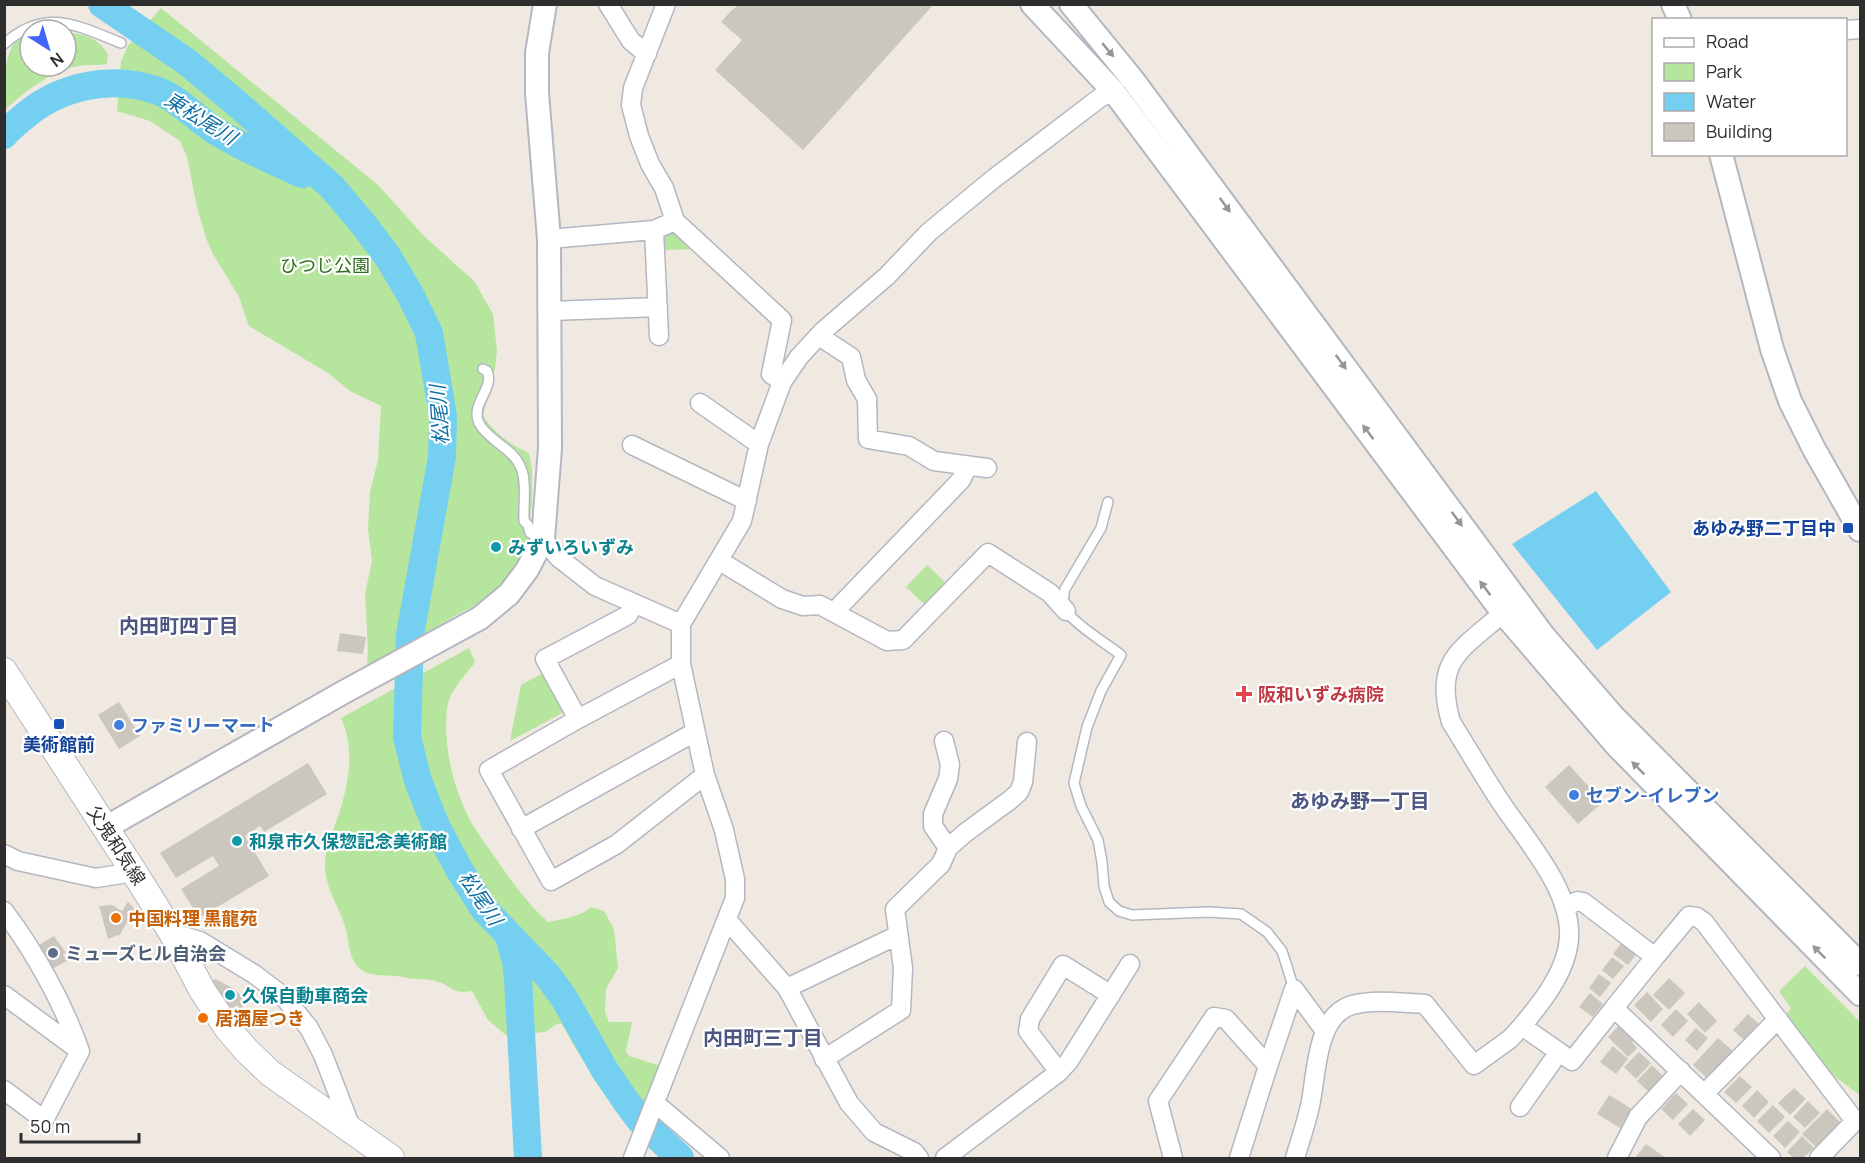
<svg xmlns="http://www.w3.org/2000/svg" width="1865" height="1163" viewBox="0 0 1865 1163" font-family="Manrope,'Noto Sans JP',sans-serif">
<style>
.green{fill:#b6e59e}
.water{fill:#75cff0}
.lines{fill:none;stroke-linecap:round;stroke-linejoin:round}
.river{stroke:#75cff0;stroke-width:28}
.building{fill:#cbc7bf}
.service-casing{stroke:#b4b7c1;stroke-width:12}
.minor-casing{stroke:#b4b7c1;stroke-width:21}
.tertiary-casing{stroke:#b4b7c1;stroke-width:26}
.secondary-casing{stroke:#b4b7c1;stroke-width:28}
.service{stroke:#fff;stroke-width:9}
.minor{stroke:#fff;stroke-width:18}
.tertiary{stroke:#fff;stroke-width:22}
.secondary{stroke:#fff;stroke-width:26}
.oneway{fill:#969696}
.transit-dot{fill:#1a4fb4;stroke:#fff;stroke-width:2}
.culture-dot{fill:#0f9aa8;stroke:#fff;stroke-width:2}
.health-dot{fill:#e0444e;stroke:#fff;stroke-width:2}
.shop-dot{fill:#3f7fe0;stroke:#fff;stroke-width:2}
.food-dot{fill:#e8710a;stroke:#fff;stroke-width:2}
.service-dot{fill:#5c6f8a;stroke:#fff;stroke-width:2}
.labels{text-anchor:middle;dominant-baseline:central;stroke-width:4.5;stroke-linejoin:round;paint-order:stroke}
.park-label{font-size:18px;fill:#2c6e1b;stroke:#fff}
.transit-label{font-size:18px;font-weight:bold;fill:#164399;stroke:#fff;text-anchor:end}
.culture-label{font-size:18px;font-weight:bold;fill:#0d838f;stroke:#fff;text-anchor:start}
.health-label{font-size:18px;font-weight:bold;fill:#be3a42;stroke:#fff;text-anchor:start}
.shop-label{font-size:18px;font-weight:bold;fill:#366cbe;stroke:#fff;text-anchor:start}
.street-label{font-size:18px;fill:#2e2e2e;stroke:#fff}
.food-label{font-size:18px;font-weight:bold;fill:#c56008;stroke:#fff;text-anchor:start}
.service-label{font-size:18px;font-weight:bold;fill:#4e5e75;stroke:#fff;text-anchor:start}
.water-label{font-size:20px;font-style:italic;fill:#0d6fa3;stroke:#fff}
.neighbourhood-label{font-size:20px;font-weight:bold;fill:#4d5680;stroke:#fff}
</style>
<rect width="100%" height="100%" fill="#efe9e1"/>
<path class="green" d="M161,8L378,185L424,236L474,281L493,314L497,351L495,369L483,416C495,434 510,444 529,453L532,469V504L530,518L537,532L514,573L492,596L451,618L396,654L367,669L368,650L365,595L372,560L368,529L370,492L378,460L381,406L350,391L328,373L249,326L239,297L213,254L206,238L197,207L187,157L180,141L150,121L117,111L121,61L128,46Z
M66,32C84,34 98,38 108,54L107,64C97,66 88,64 78,66C51,71 24,92 5,110C5,85 0,40 30,34V66H66Z
M671,228L699,249L661,250L662,233Z
M927,565L947,584L926,606L906,587Z
M469,648L475,662C465,676 449,691 447,709C443,746 453,787 470,820C479,836 491,851 501,866C515,886 530,906 548,922C562,919 580,917 591,907L604,911L614,929L618,968L606,989L605,1012L609,1022H632L626,1051L629,1056L664,1067L639,1142L574,1046L562,1024H557L545,1032L507,1036L488,1020L472,991C451,994 454,987 438,982C429,978 417,980 406,978C391,973 376,979 362,970C349,962 349,943 346,929C340,908 324,886 325,864C325,844 336,826 341,807C350,778 354,745 341,718Z
M547,671L568,710L510,741L521,685Z
M1805,966L1860,1022V1095L1824,1069L1785,1016L1791,1008L1779,991Z"/>
<path class="water" d="M1596,491L1671,592L1597,650L1512,544Z"/>
<g class="lines">
<path class="river" d="M102,4L187,62L235,102L332,187L364,225L388,257L411,296L429,333L443,416L442,457L410,635L407,737L418,781L436,826L460,871L484,909L548,976L564,998L604,1069L625,1100L640,1120L680,1158
M4,135C9,129 15,124 21,119C58,86 111,74 158,91C180,99 199,122 219,133C245,149 274,161 302,174
M509,937L516,961L518,978L528,1158"/>
</g>
<path class="building" d="M740,4H934L803,150L715,70L742,40L721,22L732,10Z
M340,633L366,637L363,654L337,651Z
M119,702L140,736L119,749L98,715Z
M308,763L327,794L264,832L260,826L245,836L269,876L199,918L181,889L219,866L213,856L176,878L160,853Z
M1569,765L1603,802L1578,824L1545,787Z
M128,902L135,909L119,936L117,935L108,939L99,906L112,905L122,911Z
M54,936L66,953L63,954L67,961L50,970L37,946Z
M1623,941L1638,952L1628,965L1613,954Z
M1612,957L1624,966L1613,979L1602,970Z
M1599,974L1611,983L1600,997L1589,988Z
M1669,978L1685,993L1669,1010L1653,995Z
M215,979L233,988L248,1002L240,1009L237,1005L230,1011L210,983Z
M1647,992L1663,1009L1651,1022L1634,1005Z
M1590,993L1603,1004L1593,1017L1579,1007Z
M1699,1002L1717,1021L1705,1033L1687,1014Z
M1676,1009L1688,1021L1673,1037L1661,1025Z
M1748,1014L1760,1025L1745,1041L1733,1030Z
M1621,1023L1636,1038L1632,1042L1637,1048L1628,1057L1608,1037Z
M1696,1028L1708,1038L1697,1051L1685,1040Z
M1718,1038L1734,1052L1708,1079L1693,1065Z
M1613,1046L1628,1059L1616,1074L1600,1062Z
M1639,1052L1651,1063L1636,1079L1624,1067Z
M1652,1065L1664,1077L1649,1092L1637,1081Z
M1740,1076L1752,1087L1736,1103L1724,1092Z
M1794,1088L1806,1099L1790,1115L1778,1103Z
M1757,1090L1769,1102L1754,1118L1742,1106Z
M1676,1093L1688,1104L1673,1120L1661,1109Z
M1609,1095L1632,1109L1620,1128L1597,1114Z
M1808,1101L1820,1113L1805,1128L1793,1117Z
M1773,1105L1785,1117L1769,1133L1757,1121Z
M1693,1109L1705,1120L1690,1136L1678,1124Z
M1827,1109L1841,1123L1817,1148L1802,1134Z
M1788,1121L1800,1132L1785,1148L1773,1136Z
M1802,1136L1814,1148L1803,1158H1794L1787,1152Z
M1646,1144L1666,1158H1635Z"/>
<g class="lines">
<defs>
<path id="service" d="M4,44C45,7 76,25 121,43
M483,369L487,371C495,388 470,404 479,423C483,432 495,440 502,446C532,467 523,488 524,521L528,525L530,533L542,539
M1108,502L1101,528L1065,589C1063,597 1062,605 1067,612C1077,626 1107,644 1121,655L1101,691L1087,727L1074,783L1081,806L1098,840L1102,862L1104,886L1109,902L1119,911L1132,915L1209,912L1241,914L1267,932L1282,951L1294,989"/>
<path id="minor" d="M608,4L631,41L647,54
M666,4L633,88L631,105L639,136L650,164L664,188L675,221L782,320L771,374L782,382
M1846,30L1860,29
M654,230L659,336
M549,239L654,230L675,221
M551,311L658,307
M822,332L825,340L851,357L856,380L867,399L868,439L909,446L934,461L987,468
M700,403L759,444
M632,445L747,501
M543,539L559,558L595,586L681,624
M720,561L782,599L803,606L820,605L887,641L903,640L988,553L1050,593L1066,611
M834,612L961,480L968,466
M1503,613C1461,650 1433,660 1451,722C1468,749 1484,777 1502,804C1527,841 1572,891 1569,938C1567,971 1542,1002 1522,1026
M681,664L578,719L489,770L551,881L617,844L705,775
M578,719L545,659L628,615L634,603
M944,741L950,765L948,779L933,814V826L948,848
M521,829L695,732
M4,854L18,861L96,878L134,872
M1565,906L1578,901L1583,902L1655,957L1614,1008L1771,1158
M4,911C35,952 63,1003 80,1051L44,1120L4,1090
M728,921L787,988L849,1103L874,1132L914,1152L919,1158
M172,933L200,941L254,974L283,996L309,1028L323,1055L352,1130
M1655,957L1689,916L1697,917L1704,922L1855,1121L1819,1158
M787,988L898,935
M4,995L80,1051
M824,1059L901,1010L903,968L895,909L941,864L948,848L965,833L1010,800L1019,792L1023,782L1027,742
M1268,1066L1294,989L1325,1031
M1059,1072L1028,1031L1030,1019L1063,965L1111,995
M1704,1094L1778,1019
M655,1103L720,1158
M1520,1107L1559,1052
M633,1158L735,898V879L724,830L705,775L681,664V624L742,521L759,444L782,382L799,357L822,332L887,276L929,232L992,180L1101,97L1114,92
M945,1158L1059,1072L1069,1061L1130,964
M1173,1158L1158,1101L1214,1017L1226,1019L1268,1066L1239,1158
M1295,1158C1300,1141 1306,1124 1310,1106C1317,1075 1315,1016 1352,1005C1375,999 1402,1003 1425,1004L1474,1065L1510,1039L1522,1026L1572,1061L1614,1008
M1617,1158L1638,1117L1681,1071"/>
<path id="tertiary" d="M1032,4L1114,92L1503,613L1617,746L1860,994
M1071,4L1133,80L1543,635L1613,716L1860,964
M1673,4L1680,20
M1721,154L1772,349L1790,401L1814,449L1860,530
M105,828L344,692L480,618L509,594L527,570L543,539L550,448L549,239L537,93V53L545,4"/>
<path id="secondary" d="M4,671L134,872L172,933L202,990L228,1029L246,1050L270,1073L391,1158"/>
</defs>
<use href="#service" class="service-casing"/>
<use href="#minor" class="minor-casing"/>
<use href="#tertiary" class="tertiary-casing"/>
<use href="#secondary" class="secondary-casing"/>
<use href="#service" class="service"/>
<use href="#minor" class="minor"/>
<use href="#tertiary" class="tertiary"/>
<use href="#secondary" class="secondary"/>
</g>
<defs><path id="oneway-solid" d="M-6-.8H1V-3.2L6.5 0L1 3.2V.8H-6Z" transform="scale(1.5)"/></defs>
<g class="oneway">
<use href="#oneway-solid" transform="translate(1108 50) rotate(50)"/>
<use href="#oneway-solid" transform="translate(1225 205) rotate(54)"/>
<use href="#oneway-solid" transform="translate(1341 362) rotate(54)"/>
<use href="#oneway-solid" transform="translate(1368 432) rotate(-127)"/>
<use href="#oneway-solid" transform="translate(1457 519) rotate(54)"/>
<use href="#oneway-solid" transform="translate(1485 588) rotate(-127)"/>
<use href="#oneway-solid" transform="translate(1638 768) rotate(-135)"/>
<use href="#oneway-solid" transform="translate(1819 952) rotate(-135)"/>
</g>
<g class="transit-dot">
<rect x="1842" y="522" width="12" height="12" rx="3"/>
<rect x="53" y="718" width="12" height="12" rx="3"/>
</g>
<g class="culture-dot">
<circle cx="496" cy="547" r="6"/>
<circle cx="237" cy="841" r="6"/>
<circle cx="230" cy="995" r="6"/>
</g>
<path class="health-dot" d="M1241 685h6v6h6v6h-6v6h-6v-6h-6v-6h6z"/>
<g class="shop-dot">
<circle cx="119" cy="725" r="6"/>
<circle cx="1574" cy="795" r="6"/>
</g>
<g class="food-dot">
<circle cx="116" cy="918" r="6"/>
<circle cx="203" cy="1018" r="6"/>
</g>
<circle class="service-dot" cx="53" cy="953" r="6"/>
<g class="labels">
<g class="park-label">
<text x="325" y="265">ひつじ公園</text>
</g>
<g class="transit-label">
<text x="1836" y="528">あゆみ野二丁目中</text>
<text x="59" y="744" text-anchor="middle">美術館前</text>
</g>
<g class="culture-label">
<text x="508" y="547">みずいろいずみ</text>
<text x="249" y="841">和泉市久保惣記念美術館</text>
<text x="242" y="995">久保自動車商会</text>
</g>
<g class="health-label">
<text x="1258" y="694">阪和いずみ病院</text>
</g>
<g class="shop-label">
<text x="131" y="725">ファミリーマート</text>
<text x="1586" y="795">セブン-イレブン</text>
</g>
<g class="street-label">
<text transform="translate(117 845) rotate(57)">父鬼和気線</text>
</g>
<g class="food-label">
<text x="128" y="918">中国料理 黒龍苑</text>
<text x="215" y="1018">居酒屋つき</text>
</g>
<g class="service-label">
<text x="65" y="953">ミューズヒル自治会</text>
</g>
<g class="water-label">
<text transform="translate(201 118) rotate(32)">東松尾川</text>
<text transform="translate(439 415) rotate(-94)">松尾川</text>
<text transform="translate(481 898) rotate(56)">松尾川</text>
</g>
<g class="neighbourhood-label">
<text x="179" y="625">内田町四丁目</text>
<text x="1360" y="800">あゆみ野一丁目</text>
<text x="763" y="1037">内田町三丁目</text>
</g>
</g>
<rect width="1865" height="1163" fill="none" stroke="#2e2e2e" stroke-width="12"/>
<rect x="1652" y="18" width="195" height="138" fill="#ffffff" stroke="#ababab" stroke-width="1.5"/>
<rect x="1664" y="38" width="30" height="9" fill="#ffffff" stroke="#ababab" stroke-width="1.5"/>
<text x="1706" y="48" font-size="18" fill="#2e2e2e">Road</text>
<rect x="1664" y="63" width="30" height="18" fill="#b6e59e" stroke="#ababab" stroke-width="1.5"/>
<text x="1706" y="78" font-size="18" fill="#2e2e2e">Park</text>
<rect x="1664" y="93" width="30" height="18" fill="#75cff0" stroke="#ababab" stroke-width="1.5"/>
<text x="1706" y="108" font-size="18" fill="#2e2e2e">Water</text>
<rect x="1664" y="123" width="30" height="18" fill="#cbc7bf" stroke="#ababab" stroke-width="1.5"/>
<text x="1706" y="138" font-size="18" fill="#2e2e2e">Building</text>
<g transform="translate(48 48) rotate(143)"><circle r="28" fill="#ffffff" stroke="#ababab" stroke-width="1.5"/>
<path d="M0-4.5L10 22L0 15L-10 22Z" fill="#4264fb"/>
<text y="-9" font-size="16" font-weight="bold" text-anchor="middle" fill="#2e2e2e">N</text>
</g>
<path d="M21 1133v9h118v-9" fill="none" stroke="#2e2e2e" stroke-width="3"/>
<text x="30" y="1133" font-size="18" fill="#2e2e2e" stroke="#ffffff" stroke-width="4.5" paint-order="stroke">50 m</text>
</svg>
